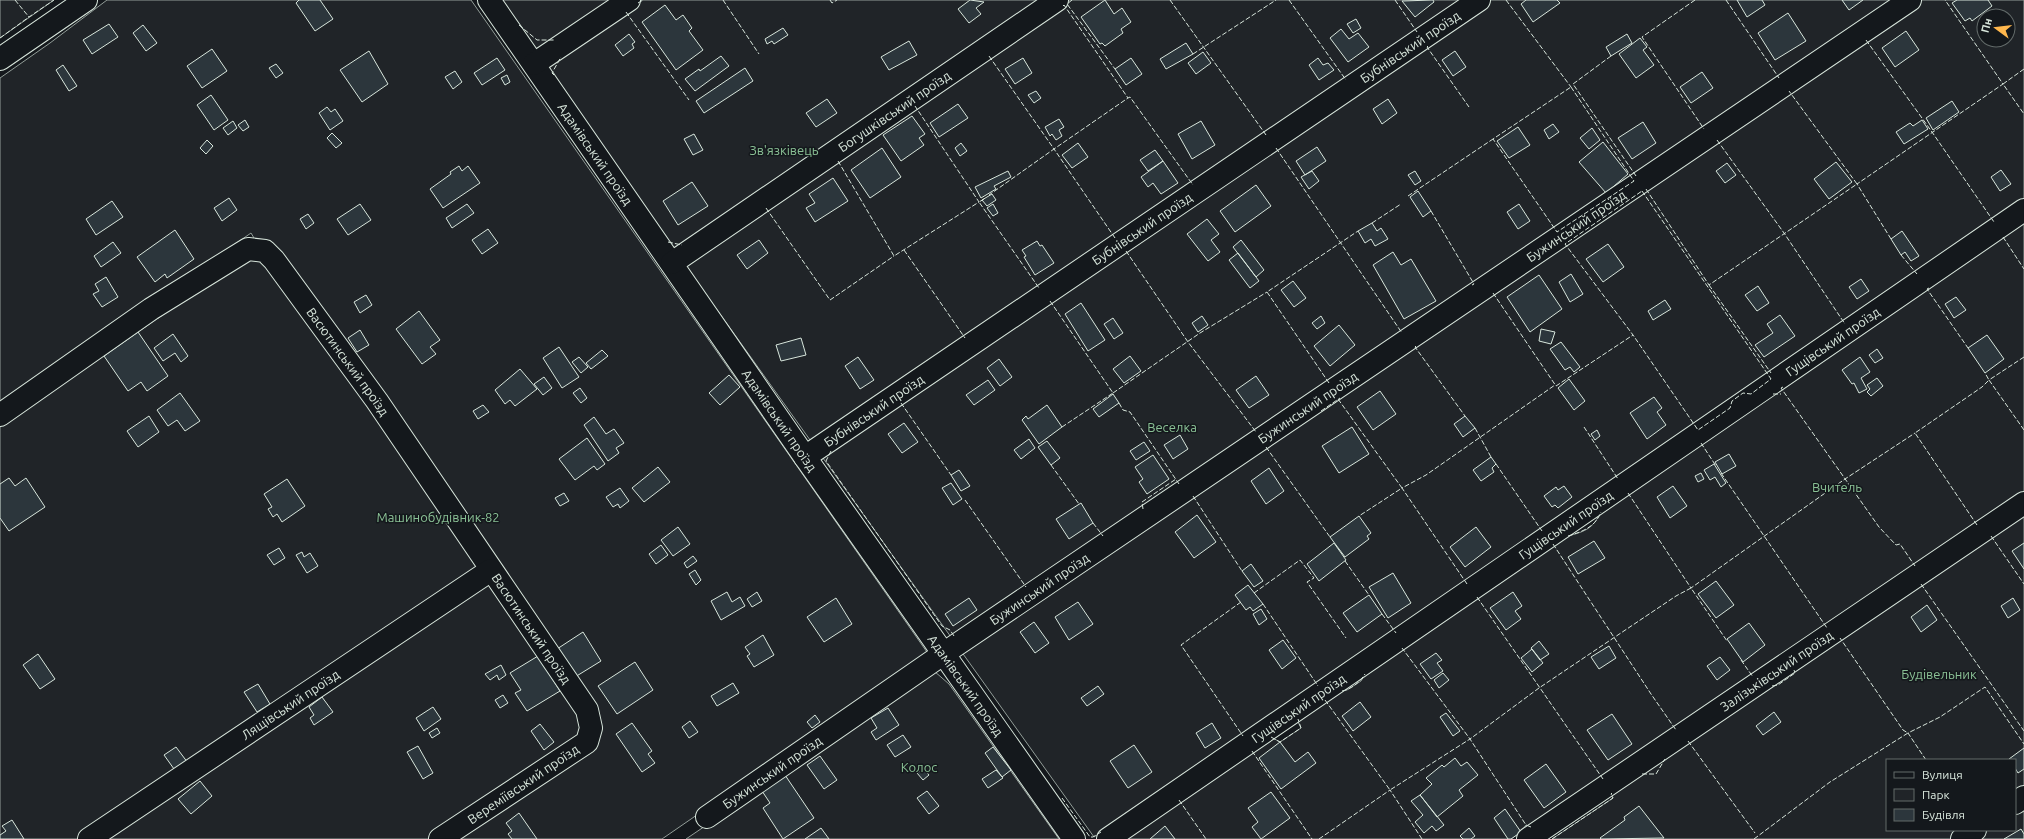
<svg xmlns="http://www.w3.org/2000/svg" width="2024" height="839" viewBox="0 0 2024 839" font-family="Ubuntu,sans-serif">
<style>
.green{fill:#202428;stroke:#939e99;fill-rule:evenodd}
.building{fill:#2c363c;stroke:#d8e6dc}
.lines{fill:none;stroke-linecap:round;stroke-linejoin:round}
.minor-casing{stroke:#d8e6dc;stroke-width:24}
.minor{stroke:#14181c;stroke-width:22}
.fence{stroke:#d8e6dc;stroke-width:1;stroke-dasharray:5 2;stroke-linecap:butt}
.labels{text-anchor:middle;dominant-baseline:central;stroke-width:3;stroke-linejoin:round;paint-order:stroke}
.street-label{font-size:13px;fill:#d8e6dc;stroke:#14181c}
.park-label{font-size:13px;fill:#8ac095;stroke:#14181c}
</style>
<rect width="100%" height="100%" fill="#14181c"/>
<path class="green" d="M0,0H54L0,38Z
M107,0H471L929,655L662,839H0V427L260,248L251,233L0,407V78L50,43Z
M502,0H2024V204L1316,688L1094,837L687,268ZM1984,16H2008V40H1984Z
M2024,222V494L1533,828L1526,825L1521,832L1511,839H1122L1271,737L1280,742L1301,728L1297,720L1337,691L1347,690L1361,681L1367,671L1564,537C1583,532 1594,530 1601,510Z
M2024,513V839H1552L1613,798L1611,794ZM1887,760H2015V830H1887Z
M934,671L949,684L1059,839H686Z"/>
<path class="building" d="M299,0H320L333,19L315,31L296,3Z
M970,0L984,2L976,8L981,14L969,23L958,9Z
M1105,0L1114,14L1122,8L1131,22L1121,29L1123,33L1105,46L1102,43L1100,44L1081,17Z
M1433,0L1434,2L1415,17L1402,1Z
M1526,0H1557L1560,3L1533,22L1521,4Z
M1737,0H1762L1765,5L1747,17Z
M1842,0H1863L1849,10Z
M1957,0H1988L1992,6L1972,21L1970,18L1965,21L1952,3Z
M665,5L676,20L683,15L692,28L689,31L703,50L676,70L642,22Z
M1788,13L1806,41L1775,60L1758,33Z
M1356,19L1361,28L1353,33L1347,24Z
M109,24L118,37L92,54L83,40Z
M143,25L157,43L146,51L133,33Z
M783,28L788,35L774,44L772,41L767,44L765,39Z
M1341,29L1349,39L1358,33L1369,47L1348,62L1330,38Z
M1906,31L1919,50L1895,67L1882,48Z
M629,34L635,42L632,44L634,48L623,56L615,45Z
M1627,34L1632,43L1611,56L1606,47Z
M1640,38L1647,47L1643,50L1654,65L1636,78L1619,54Z
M909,41L917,55L889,70L881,57Z
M1186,43L1193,54L1166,69L1160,59Z
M212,49L227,71L202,88L187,66Z
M369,51L388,84L362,102L340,70Z
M1455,51L1466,67L1453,76L1442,60Z
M1203,52L1211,63L1196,74L1188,63Z
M721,56L729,66L695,91L685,79L699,69L700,71Z
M497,58L505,70L482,85L474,73Z
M1023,58L1032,73L1015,84L1005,69Z
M1131,58L1142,74L1126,85L1115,69Z
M1318,58L1323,65L1328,63L1334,70L1319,80L1309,65Z
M276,64L283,73L276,78L269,68Z
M63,65L77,86L69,91L56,70Z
M745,68L753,81L704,113L696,101Z
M455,71L462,82L453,89L445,77Z
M1702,72L1713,88L1691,103L1680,87Z
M507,75L510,82L505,85L501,78Z
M1036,91L1041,98L1034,103L1028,95Z
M211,95L228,120L214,130L197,105Z
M827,99L837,113L816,127L806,113Z
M1388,99L1397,113L1382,124L1373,109Z
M1952,101L1959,112L1933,130L1926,118Z
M958,104L968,118L939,137L930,123Z
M327,107L331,112L335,109L343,121L330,130L319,113Z
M912,116L925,134L919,138L924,145L901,161L883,135Z
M1059,119L1064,127L1059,130L1062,136L1056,140L1052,134L1050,136L1045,127Z
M245,120L249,127L243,131L238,125Z
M1922,120L1928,129L1904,144L1896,132L1910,123L1913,126Z
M233,121L237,128L228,135L223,128Z
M1201,121L1215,145L1192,159L1178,134Z
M1643,122L1656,143L1632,159L1618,138Z
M1553,124L1559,132L1549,139L1544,130Z
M1518,127L1530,145L1509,158L1497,141Z
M1592,128L1600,140L1589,149L1580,138Z
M332,133L342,143L336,148L327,138Z
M694,134L703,150L693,155L684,139Z
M207,140L213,146L206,154L200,148Z
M1603,142L1628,174L1606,193L1579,162Z
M961,143L967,151L960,156L955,148Z
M1078,143L1088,157L1072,168L1062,155Z
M1317,147L1326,161L1305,175L1296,161Z
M882,148L901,177L870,198L851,170Z
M1155,150L1163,161L1148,171L1140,160Z
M1163,161L1178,183L1161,194L1153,183L1148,187L1141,177Z
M1836,162L1852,182L1829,199L1814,179Z
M1727,163L1736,175L1725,183L1716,171Z
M459,166L462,171L468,166L480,183L443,208L430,189L451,174L450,172Z
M2001,170L2011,184L2000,191L1991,177Z
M1008,171L1011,177L994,186L996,189L981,198L975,187Z
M1312,171L1319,181L1309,189L1301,177Z
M1415,171L1421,181L1415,185L1408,175Z
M833,178L848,201L815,222L806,208L815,203L809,194Z
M692,182L708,206L678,225L663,201Z
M1256,185L1271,206L1235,232L1220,211Z
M1418,191L1431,211L1423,217L1410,197Z
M992,194L996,200L987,206L982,200Z
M229,198L237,210L222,221L214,208Z
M112,201L123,217L96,235L86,219Z
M360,204L371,220L348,235L337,219Z
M467,204L474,213L452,228L446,218Z
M993,204L998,213L993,216L987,208Z
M1519,204L1530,221L1518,229L1507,212Z
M308,214L314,223L306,229L300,219Z
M1207,219L1219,234L1211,240L1220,252L1208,261L1187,234Z
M1372,223L1377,231L1381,228L1388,239L1375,246L1371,239L1365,243L1358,231Z
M488,229L498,243L482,254L472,240Z
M175,230L194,259L167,278L165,274L155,282L137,257Z
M1902,231L1919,256L1911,261L1905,252L1901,255L1891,239Z
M759,240L768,253L747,269L737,255Z
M1241,240L1264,270L1256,277L1233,247Z
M1037,241L1040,246L1042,245L1054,263L1035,275L1024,257L1026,256L1022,250Z
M113,242L121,253L101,267L94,256Z
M1608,244L1624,267L1603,282L1586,259Z
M1393,252L1401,265L1411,259L1436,301L1404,319L1373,265Z
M1238,253L1259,281L1250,288L1229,260Z
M1571,274L1583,294L1570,302L1559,282Z
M1539,275L1562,309L1530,332L1507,297Z
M106,277L118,297L102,307L93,294L99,291L95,284Z
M1861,279L1869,291L1857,299L1849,287Z
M1293,281L1306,298L1294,307L1281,290Z
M1758,286L1769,303L1757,311L1745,295Z
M366,295L372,305L360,313L354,302Z
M1956,297L1966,310L1954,318L1945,304Z
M1665,300L1671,309L1653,320L1648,311Z
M1081,303L1105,340L1088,351L1065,314Z
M419,311L440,340L430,347L436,354L422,364L396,329Z
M1780,315L1795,336L1764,357L1755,345L1773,333L1767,324Z
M1202,316L1208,325L1198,332L1192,323Z
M1321,316L1325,323L1317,329L1312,323Z
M1113,318L1123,333L1114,339L1104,324Z
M1339,325L1355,345L1330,366L1314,346Z
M1541,329L1555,332L1551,344L1539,341Z
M360,330L369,345L357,352L348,338Z
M138,332L168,376L147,391L141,382L128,391L104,356Z
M173,334L188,356L181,362L175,353L163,361L154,348Z
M1987,335L2004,359L1985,373L1968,348Z
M801,338L806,355L781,361L776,345Z
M1561,342L1580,367L1574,372L1570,367L1565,370L1550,349Z
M559,347L579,377L562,388L543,358Z
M1877,349L1883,358L1875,363L1869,355Z
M602,350L608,356L591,369L586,363Z
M1130,356L1141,371L1124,383L1113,369Z
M579,357L588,367L581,373L572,362Z
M858,357L874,380L860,389L845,366Z
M1860,357L1870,372L1861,378L1867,389L1859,393L1854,383L1852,384L1842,370Z
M999,359L1012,377L1000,386L987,368Z
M520,369L537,389L515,406L510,400L505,404L495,390Z
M729,375L740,387L720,405L709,393Z
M1256,376L1269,395L1249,408L1236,390Z
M544,377L552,388L543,395L534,384Z
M1877,378L1883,386L1871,396L1867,392L1870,389L1867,385Z
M1569,379L1585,401L1574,410L1558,388Z
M988,380L995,390L974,405L966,395Z
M580,388L587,398L581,403L573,393Z
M1380,391L1396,414L1373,430L1357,407Z
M180,393L200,421L185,431L177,420L168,426L157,410Z
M1113,394L1119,403L1099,417L1093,409Z
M1654,397L1662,408L1657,412L1666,425L1647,439L1630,413Z
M483,405L489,412L478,419L473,411Z
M1047,405L1062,427L1039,444L1022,420L1026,416L1028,419Z
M149,416L159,432L138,447L127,431Z
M1465,416L1475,428L1463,437L1454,424Z
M594,417L606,434L614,429L624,443L616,448L619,453L608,461L584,425Z
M904,423L918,442L902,453L888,434Z
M1352,427L1369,454L1339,473L1322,446Z
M1597,430L1600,436L1595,440L1591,434Z
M1180,435L1188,449L1173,459L1164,445Z
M587,438L605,464L597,470L594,466L575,480L559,459Z
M1029,439L1035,448L1021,459L1014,450Z
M1047,441L1060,458L1051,465L1038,447Z
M1144,442L1150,451L1136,460L1130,451Z
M1729,454L1736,466L1722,474L1715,462Z
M1153,455L1169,479L1147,494L1139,482L1143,479L1135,467Z
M1491,457L1496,464L1492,468L1494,472L1481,481L1473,470Z
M1714,464L1726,483L1721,487L1715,477L1710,480L1704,470Z
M658,467L670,482L644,502L632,488Z
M1269,468L1284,491L1266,504L1251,481Z
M959,470L970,486L961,491L951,475Z
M1701,473L1704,479L1698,482L1695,476Z
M9,478L15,486L26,478L45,507L9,531L0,518V484Z
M287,479L305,506L282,522L277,514L273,517L268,509L272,507L264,494Z
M951,483L962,499L953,505L942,488Z
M1564,486L1572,497L1558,508L1555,505L1552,507L1544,496L1556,487L1558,490Z
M1673,486L1687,506L1670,518L1657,497Z
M620,488L629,501L620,508L618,504L613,507L606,497Z
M564,493L569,501L560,506L555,498Z
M1081,503L1093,523L1069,539L1056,519Z
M1197,515L1216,542L1194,558L1175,532Z
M1359,516L1371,533L1367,536L1369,539L1345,557L1330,537Z
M678,527L690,544L673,556L661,540Z
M1476,527L1491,547L1465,567L1450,547Z
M1594,541L1605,558L1578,574L1568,557Z
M1334,543L1346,560L1319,581L1307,564Z
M2024,543V569L2012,551Z
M661,545L668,555L656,564L649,554Z
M279,548L285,558L274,565L267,555Z
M302,552L304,557L310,553L318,566L307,573L296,555Z
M693,556L697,561L687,568L684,563Z
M1251,564L1263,581L1254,587L1242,571Z
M695,570L701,580L696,585L689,574Z
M1393,573L1411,603L1388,618L1369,587Z
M1716,581L1734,605L1716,618L1698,594Z
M1248,585L1263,604L1253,611L1250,607L1246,610L1235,595Z
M727,592L732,602L740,597L745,606L721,620L711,601Z
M757,592L762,601L752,607L747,599Z
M1513,592L1522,606L1515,611L1521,619L1506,630L1490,608Z
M1369,595L1382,614L1357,632L1343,613Z
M836,598L852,624L824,642L807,617Z
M969,598L977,610L953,626L945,614Z
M2013,598L2020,610L2008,618L2001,606Z
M1078,602L1093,624L1069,640L1055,617Z
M1927,605L1937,620L1921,632L1911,617Z
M1261,609L1267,619L1259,625L1253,614Z
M1034,622L1049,643L1035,653L1020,632Z
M1749,623L1765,645L1743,662L1727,639Z
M583,632L601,661L575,677L557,649Z
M763,635L774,655L754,667L747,656L750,654L745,647Z
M1283,640L1296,658L1282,669L1269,650Z
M1539,641L1549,654L1540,660L1531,648Z
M1609,646L1616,658L1599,669L1591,657Z
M1532,649L1543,663L1532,672L1521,658Z
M1436,653L1442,660L1437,663L1443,671L1431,679L1420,664Z
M38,654L55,679L40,689L23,665Z
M538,656L560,691L527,711L515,693L521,690L510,673Z
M1720,657L1730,670L1717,680L1707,666Z
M635,662L653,690L617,714L598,686Z
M501,665L506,675L499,680L497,675L490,680L485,674Z
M1443,673L1449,680L1439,688L1434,680Z
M733,683L739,693L717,706L711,696Z
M258,684L270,704L257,712L244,692Z
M1098,686L1104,694L1087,706L1081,698Z
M503,695L508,703L500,708L495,700Z
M322,697L333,712L314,725L310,718L314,715L309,707Z
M1360,702L1371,717L1353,731L1342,716Z
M433,707L441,719L424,731L416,718Z
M888,708L899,725L876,740L871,732L877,728L871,718Z
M1774,712L1781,722L1763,735L1756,726Z
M1446,713L1460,731L1453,736L1440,717Z
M1612,714L1632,744L1608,760L1587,730Z
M815,715L820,722L812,728L807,722Z
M690,721L698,732L689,738L682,727Z
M632,723L652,751L648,754L655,763L642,772L616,734Z
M1212,723L1221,738L1205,748L1196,733Z
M540,724L554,742L544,750L531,731Z
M437,728L440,733L432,738L429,733Z
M903,735L911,747L895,757L887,745Z
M1280,742L1295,762L1308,752L1316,763L1281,789L1259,758Z
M1134,745L1152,772L1128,788L1110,761Z
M418,746L433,773L423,779L407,752Z
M176,747L191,767L179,776L164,755Z
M993,747L1011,770L1002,777L985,753Z
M2024,748V769L2018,773L2015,768V760L2009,759Z
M820,756L837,780L824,789L807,765Z
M1455,758L1461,766L1467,762L1478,775L1459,790L1463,796L1437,817L1420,795L1432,784L1426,778L1442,765L1444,767Z
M1546,764L1566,792L1544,808L1524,780Z
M923,768L929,775L923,780L917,773Z
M996,770L1003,778L988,788L982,779Z
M785,775L814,818L783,839L763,808L770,803L762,791Z
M200,781L212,796L191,814L178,799Z
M927,791L939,806L929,814L917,798Z
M1271,792L1290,818L1261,839L1252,827L1258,822L1248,808Z
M1420,795L1444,825L1436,831L1432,826L1424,833L1415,822L1423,815L1411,801Z
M1639,806L1664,838L1601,839L1600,838L1625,820L1624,817Z
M1505,809L1521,832L1511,839H1508L1494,818Z
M519,813L537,839H512L508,834L512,831L506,823Z
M12,820L24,839H0V835L6,831L2,826Z
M1165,826L1175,839H1150Z
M821,828L829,839H805Z
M1469,828L1475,836L1471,839H1463L1460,836Z
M2021,829L2024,834V839H2004Z"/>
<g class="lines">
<defs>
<g id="minor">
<path id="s1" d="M489,0L805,457L1074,839"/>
<path d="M0,59L86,0"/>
<path d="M534,64L629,0"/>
<path id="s2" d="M672,263L1057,0"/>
<path id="s3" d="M0,415L151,309L248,249L265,251L274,260L377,401L587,710L591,728L587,742L440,839"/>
<path id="s4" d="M805,457L1479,0"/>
<path d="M2015,803L2024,797"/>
<path id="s5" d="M707,817L943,654L1910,0"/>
<path id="s6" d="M89,839L491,570"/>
<path id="s7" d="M1108,839L2024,210"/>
<path id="s8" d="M1528,839L2024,503"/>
<path d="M1962,839L1975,830"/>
</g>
</defs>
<use href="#minor" class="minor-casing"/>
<use href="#minor" class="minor"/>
<path class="fence" d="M15,0L29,17L54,0
M723,0L759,54
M830,0L832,3L837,0
M1072,0L1067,4L1115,69
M1170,0L1266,135
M1289,0L1346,80
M1395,0L1417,32
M1506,0L1571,87
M1695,0L1642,37L1704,129
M1726,0L1779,78
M638,3L643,0
M1063,6L1064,5L1128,98
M626,12L689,100
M519,25L537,40H554
M0,38L29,17
M1866,40L1932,132L1994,222
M1428,46L1427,47L1469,107
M1193,54L1276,0
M989,56L1054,149L989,195
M1611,56L1573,84L1636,176
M2024,69L2003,84L2024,114
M554,75L552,73L561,57
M1571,87L1634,181L1557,232L1493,139Z
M1717,140L1784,233L1845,324
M1276,148L1402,333
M838,161L894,256L979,202L915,106
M1646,189L1709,285L1857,184L1789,91
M1642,191L1771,379L1751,394L1743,393L1732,401L1730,408L1698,430L1633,335L1565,244Z
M1408,196L1493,139
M984,199L979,202L1039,288
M766,208L830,300L894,256
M1431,211L1474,284L1472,285
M1372,223L1401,204
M2003,237L2024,269
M1115,238L1054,149L1128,98L1130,97L1193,185
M1891,239L1857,184L2003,84L1945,0
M668,242L682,245
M904,250L965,338
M1126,251L1188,342L1256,432
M1901,255L1917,274
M1709,285L1771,373
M1929,288L1927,289L1968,348
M1493,293L1556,386L1633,335
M1050,301L1113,393L1062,427
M1416,346L1415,347L1465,416
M2024,357L1989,380L2024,430
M1329,383L1267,292L1358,231
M1783,387L1781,388L1879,527L1896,545L1900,544L1915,566
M1113,393L1200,333L1267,292
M1773,394H1781
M1338,399L1402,488L1359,516
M901,403L951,475
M1119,403L1123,410L1130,412L1179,484
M1321,411L1340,398
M1584,427L1618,479
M1475,428L1491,457
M1701,443L1716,466
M1266,447L1330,537
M831,451L826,461L942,626L950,630L954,636
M1496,464L1542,531
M1051,465L1079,504
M1721,473L1827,628
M1628,493L1691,588L1845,479L1915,433
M1193,496L1242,571
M965,500L1026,587
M1143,509L1142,502L1176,479
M1093,523L1103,536
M1977,525L1915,433L1982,387L1989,380L1985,373
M1568,536C1584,531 1595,527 1601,512
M1991,536L2024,584
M1553,544L1651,694L1676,730
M1345,561L1369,595
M1467,584L1402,488L1426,475L1555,385
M1921,584L2024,731
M1254,593L1300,560L1314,578L1307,582L1346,638
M1477,597L1603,779
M1241,602L1181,645L1243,736
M1263,604L1318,686
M1382,614L1396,633
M1741,660L1753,677
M1772,686L1778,685L1795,673L1794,670
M1342,691C1352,689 1360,682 1365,674
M1325,700L1390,790L1470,739L1402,648
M1271,737L1280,742L1301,728L1298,719
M1688,741L1755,833
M1252,751L1312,839
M1926,760L1908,733L1940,717L1985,687L2024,744
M1642,774H1656L1665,759
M1062,798L1090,837H1093L1101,832
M1179,800L1206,839
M1531,827L1526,825L1470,739L1539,688L1676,596L1691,588L1727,641
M1319,839L1390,790L1422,839
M1552,839L1613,798L1611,794L1612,793
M1754,839L1830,782L1908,733L1903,730L1840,638"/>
</g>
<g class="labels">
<g class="street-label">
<text stroke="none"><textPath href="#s4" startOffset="731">Бубнівський проїзд</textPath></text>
<text stroke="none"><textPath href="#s2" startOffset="269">Богушківський проїзд</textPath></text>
<text stroke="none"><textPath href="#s1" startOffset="187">Адамівський проїзд</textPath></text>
<text stroke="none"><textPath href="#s5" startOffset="1051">Бужинський проїзд</textPath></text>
<text stroke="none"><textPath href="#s4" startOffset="407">Бубнівський проїзд</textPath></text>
<text stroke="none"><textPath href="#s7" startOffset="879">Гущівський проїзд</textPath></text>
<text stroke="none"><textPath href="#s3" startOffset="454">Васютинський проїзд</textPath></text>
<text stroke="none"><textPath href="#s5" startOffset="727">Бужинський проїзд</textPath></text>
<text stroke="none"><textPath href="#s4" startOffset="83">Бубнівський проїзд</textPath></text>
<text stroke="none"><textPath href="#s1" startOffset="511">Адамівський проїзд</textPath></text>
<text stroke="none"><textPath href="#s7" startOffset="555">Гущівський проїзд</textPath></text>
<text stroke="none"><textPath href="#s5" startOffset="403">Бужинський проїзд</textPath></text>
<text stroke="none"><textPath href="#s3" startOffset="778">Васютинський проїзд</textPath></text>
<text stroke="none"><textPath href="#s8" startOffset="300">Залізьківський проїзд</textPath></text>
<text stroke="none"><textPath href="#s1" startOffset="835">Адамівський проїзд</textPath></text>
<text stroke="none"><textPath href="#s6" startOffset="242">Лящівський проїзд</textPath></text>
<text stroke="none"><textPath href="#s7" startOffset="231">Гущівський проїзд</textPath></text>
<text stroke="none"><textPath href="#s5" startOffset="79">Бужинський проїзд</textPath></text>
<text transform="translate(523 784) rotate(-34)">Вереміївський проїзд</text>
</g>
<g class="park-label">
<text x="784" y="150">Зв'язківець</text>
<text x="1172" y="427">Веселка</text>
<text x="1837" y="487">Вчитель</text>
<text x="438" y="517">Машинобудівник-82</text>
<text x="1939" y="674">Будівельник</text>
<text x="919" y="767">Колос</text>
</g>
</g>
<rect x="1886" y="759" width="130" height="72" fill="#14181c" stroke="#626a69"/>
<rect x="1894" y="772" width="20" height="6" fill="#14181c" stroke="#626a69"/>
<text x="1922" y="779" font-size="12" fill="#d8e6dc">Вулиця</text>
<rect x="1894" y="789" width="20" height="12" fill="#202428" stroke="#626a69"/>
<text x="1922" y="799" font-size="12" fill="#d8e6dc">Парк</text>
<rect x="1894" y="809" width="20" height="12" fill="#2c363c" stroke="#626a69"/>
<text x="1922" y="819" font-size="12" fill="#d8e6dc">Будівля</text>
<g transform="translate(1996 28) rotate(285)"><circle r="19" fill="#14181c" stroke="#626a69"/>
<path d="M0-3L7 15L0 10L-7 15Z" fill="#ffb74d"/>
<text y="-6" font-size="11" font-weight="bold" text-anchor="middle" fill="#d8e6dc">Пн</text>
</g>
</svg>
